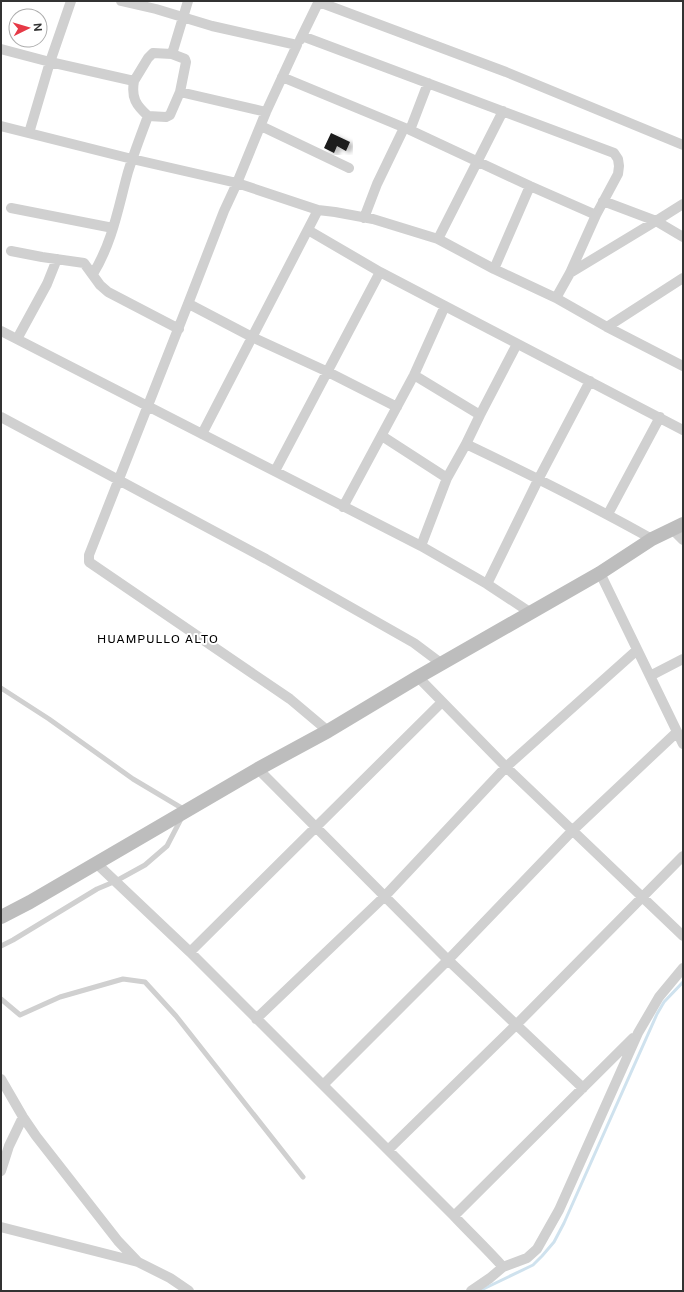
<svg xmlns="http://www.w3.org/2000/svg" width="684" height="1292" viewBox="0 0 684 1292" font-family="'Public Sans',sans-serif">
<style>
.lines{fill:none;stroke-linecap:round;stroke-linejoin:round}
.stream{stroke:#cfe2ee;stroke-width:3}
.building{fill:#1a1a1a;filter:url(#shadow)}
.lane{stroke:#d0d0d0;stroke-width:5}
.street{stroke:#d0d0d0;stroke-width:10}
.secondary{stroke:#bdbdbd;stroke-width:14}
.labels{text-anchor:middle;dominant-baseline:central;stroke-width:4;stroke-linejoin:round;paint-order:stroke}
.quarter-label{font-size:12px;letter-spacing:1px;fill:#000;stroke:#fff}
</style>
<defs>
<filter id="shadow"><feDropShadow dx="4.5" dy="2.5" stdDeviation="2" flood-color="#0004"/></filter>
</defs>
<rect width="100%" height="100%" fill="#fff"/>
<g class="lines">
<path class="stream" d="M479,1291L533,1265L542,1256L554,1242L564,1223L657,1014L664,1002L683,982"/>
</g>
<path class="building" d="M331,133L350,142L346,151L337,146L334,153L324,148Z"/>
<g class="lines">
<path class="lane" d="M1,688L49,719L133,779L185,810
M1,946L13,940L97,889L116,881L145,865L167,846L182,817
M1,999L20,1015L60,997L123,979L145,982L176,1016L303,1177"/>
<path class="street" d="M121,1L156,9L212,26L297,45L266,112L237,183L224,211C180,326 134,440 89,555V562L290,699L328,731
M319,2L506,72L683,145
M302,36L614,153L618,159L619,166L618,174L596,215L570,273L556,298
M300,40L319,1
M1,49L50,62L134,81L148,58L153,53L172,54L185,59L186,62L180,92L170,115L166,117L148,116C141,135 134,153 128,172C118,208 113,241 93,274
M172,54L188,1
M282,77L410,130L530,186L596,215
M134,81C131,98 136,105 148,116
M180,92L266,112
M1,126L132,159L237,183L318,210L335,212L373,219L438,239L494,269L556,298L607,327L683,366
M261,126L349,168
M410,130L428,83
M29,133L50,62L71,1
M603,201L656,221L683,204
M11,208L113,228
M364,218L377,184L404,128
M308,230L380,272L445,306L683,430
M438,239L503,111
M11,251L42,257L84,263L100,285L108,292L179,329
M494,269L530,186
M570,273L656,221L683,237
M189,304L252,337L328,372L397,407
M607,327L683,278
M1,331L421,546L487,584L531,613
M17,339L47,284L57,259
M414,375L480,415
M1,417L266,559L414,643L442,664
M202,434L318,210
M382,436L447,478
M466,444C529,474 591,505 652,539
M275,471L380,272
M343,507L414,375L445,306
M608,514L660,417
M673,530L683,540
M421,546L447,478L466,444L480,415L517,344
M600,573L683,744
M487,584L539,478L590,381
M650,676L683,659
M418,677L506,767L683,936
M258,769L448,960L583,1088
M96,863L190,952L454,1216C470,1233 487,1249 503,1267
M190,952L442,702
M256,1019L385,896L506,767L637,650
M1,1079L23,1117L36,1136L118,1241L138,1262
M323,1085L448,960L573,830L677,732
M388,1150L516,1025L683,856
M1,1171L9,1146L23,1117
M454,1216L633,1038
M1,1227L138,1262L170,1278L189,1291
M471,1291L490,1278L503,1267L527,1258L537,1249L559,1210L638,1033L659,997L683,968"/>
<path class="secondary" d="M1,917L30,902L258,769L328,731L418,677L600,573L652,539L683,524"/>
</g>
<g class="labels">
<g class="quarter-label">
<text x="158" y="639">HUAMPULLO ALTO</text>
</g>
</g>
<rect width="684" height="1292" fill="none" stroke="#333333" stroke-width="4"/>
<g transform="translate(28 28) rotate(85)"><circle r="19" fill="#ffffff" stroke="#adadad"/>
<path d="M0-3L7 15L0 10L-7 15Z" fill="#e63946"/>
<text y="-6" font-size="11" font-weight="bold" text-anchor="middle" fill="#333333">N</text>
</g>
</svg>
